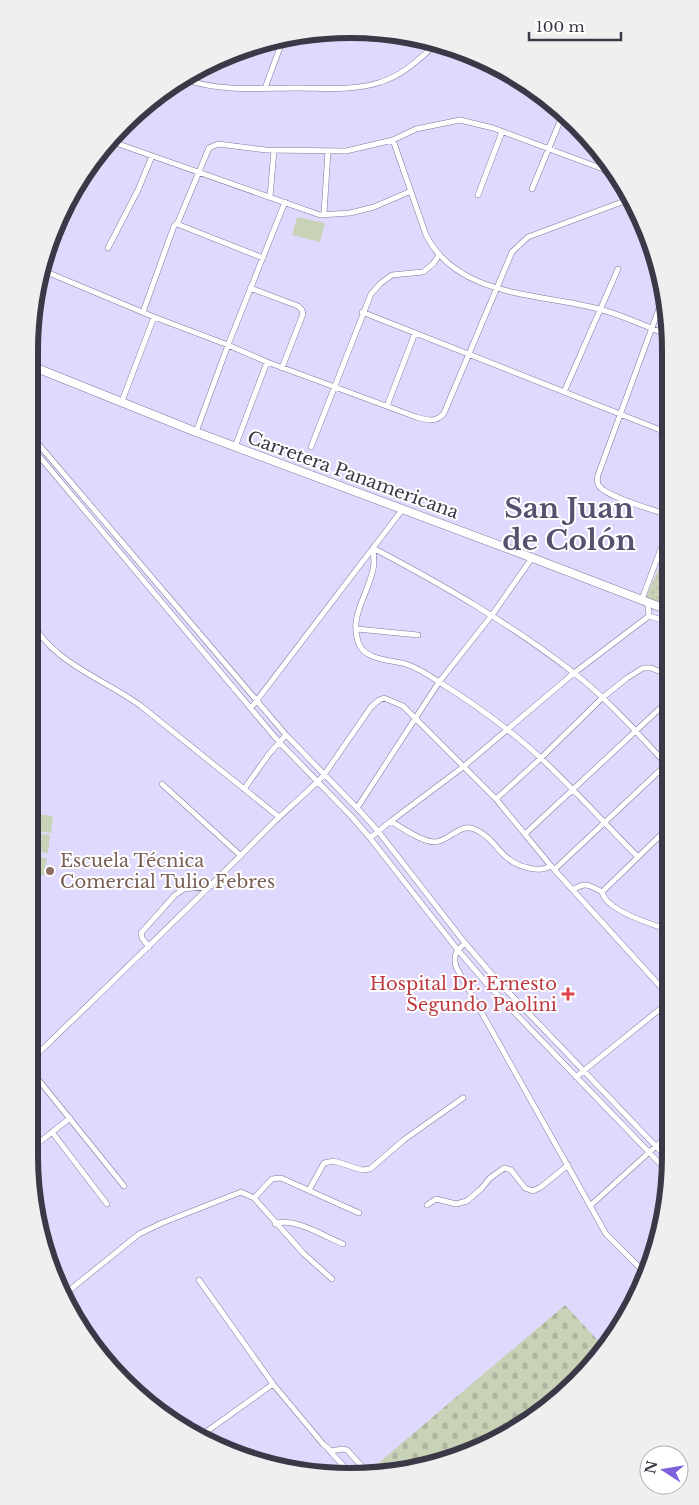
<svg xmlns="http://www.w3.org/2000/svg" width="699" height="1505" viewBox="0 0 699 1505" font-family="'Libre Baskerville',serif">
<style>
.grass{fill:url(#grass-dots)}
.cemetery{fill:url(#cemetery-stones)}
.pitch{fill:#c8d2b7}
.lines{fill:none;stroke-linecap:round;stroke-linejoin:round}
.minor-casing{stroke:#7f7999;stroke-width:6}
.primary-casing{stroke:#7f7999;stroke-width:9}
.minor{stroke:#fff;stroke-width:5}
.primary{stroke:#fff;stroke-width:8}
.education-dot{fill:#8d6e63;stroke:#fff;stroke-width:2}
.health-dot{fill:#e0444e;stroke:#fff;stroke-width:2}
.labels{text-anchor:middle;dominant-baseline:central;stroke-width:4;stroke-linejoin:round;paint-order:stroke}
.street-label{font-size:18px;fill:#3b3947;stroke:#fff}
.education-label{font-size:18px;fill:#785e54;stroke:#fff;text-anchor:start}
.health-label{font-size:18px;fill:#be3a42;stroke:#fff;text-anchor:end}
.town-label{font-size:28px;font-weight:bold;fill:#57516f;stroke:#fff}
.rim{fill:none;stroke:#3b3947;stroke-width:6}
</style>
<defs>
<pattern id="grass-dots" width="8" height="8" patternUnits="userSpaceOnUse" patternTransform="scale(1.25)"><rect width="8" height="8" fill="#c8d2b7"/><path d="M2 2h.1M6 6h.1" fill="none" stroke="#adb59f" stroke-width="1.8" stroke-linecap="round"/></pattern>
<pattern id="cemetery-stones" width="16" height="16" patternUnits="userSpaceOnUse" patternTransform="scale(1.25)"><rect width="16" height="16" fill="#c8d2b7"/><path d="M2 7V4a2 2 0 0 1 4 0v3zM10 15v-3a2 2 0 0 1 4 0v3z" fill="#adb59f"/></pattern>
</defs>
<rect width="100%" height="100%" fill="#e0d9fe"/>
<path class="grass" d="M661,564L666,566L662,578L668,581V606L646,597Z"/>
<path class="cemetery" d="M565,1305L603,1346L561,1391L510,1433L392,1473H383L376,1465Z"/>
<path class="pitch" d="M297,217L325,223L320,242L292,235Z
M30,813L53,816L51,833L29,830Z
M29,832L50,835L48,853L29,850Z
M29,856L47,858L44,876L29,873Z"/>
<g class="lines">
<defs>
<path id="minor" d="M428,44L485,61
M187,80C222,92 261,88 297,88C325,88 355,91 381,82C403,75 418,60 434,46
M265,88L282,42
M393,140L426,235C458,298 540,293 599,309C622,315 645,326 668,335
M110,141L320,215L350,213L374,207L411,191
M532,189L563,114
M478,195L502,132
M270,197L274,150
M324,214L328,151
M177,224L263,258
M108,248L138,190L152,156
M44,271L154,317L228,345L267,362L416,417C426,420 437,423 444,413L512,252L528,237L622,202L632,203
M250,288L298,306L302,310L303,314L282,368
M664,295L598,475C597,479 597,483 599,486C607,497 654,510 668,515
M143,312L174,226L178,222L209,148L218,144L266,150L346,151L393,140L416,129L460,120L493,128L603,169C614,177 625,188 629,202
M362,312L668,433
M564,392L618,269
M122,401L154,317
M387,406L415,333
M196,432L228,345L285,202
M29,433L286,735L359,810L378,831L465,943L495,978L669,1160
M29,444L279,742L352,817L370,838L457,949L488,985L667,1171
M235,447L267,362
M311,447L371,294L381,283L392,275L423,272L433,264L439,255
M373,548C373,553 374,558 374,563C372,590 347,615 359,644C365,660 391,660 406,664C417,668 429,675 439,682C462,696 486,713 508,730C555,767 595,814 638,857
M373,548C443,585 511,624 574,673C609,700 638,734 669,767
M642,599L668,530
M649,602L648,605L649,616L668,622
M29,617C51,663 103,678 141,706L279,817
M357,629L418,635
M251,708L402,510
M162,784L241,856
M244,789L269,754L286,735
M496,799L540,759L602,698L627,678L643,668H651L661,672L669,681
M357,808L439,682L492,615L532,558
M391,821C402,828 422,842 435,842C449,841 460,823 474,829C497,838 500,863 529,868C538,870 543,870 551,866
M525,834L669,700
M370,838L391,821L463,767L574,673L649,616
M555,869L669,762
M574,889C586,882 590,885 602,892C606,911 653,925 670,930
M602,892L669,827
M465,943C456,951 453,955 456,967L606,1234L647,1275
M149,947L142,938L141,933L175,895L184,889L211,886
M29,1062C110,984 190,907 269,827C287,809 307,793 324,775L371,707L379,700L384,698L403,706L496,799L551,866L670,997
M29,1068L124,1186
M576,1077L670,1001
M52,1132L107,1204
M32,1148L70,1118
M309,1190L324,1163L334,1161L362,1170L370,1169L405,1139L463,1098
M254,1198L272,1179L281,1178L359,1213
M427,1205L436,1199L456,1204L467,1201L481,1189L490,1178L504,1168L511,1170L525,1188L533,1191L541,1187L568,1165
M591,1205L656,1146L670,1135
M275,1224C292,1216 326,1237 343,1244
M199,1280L273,1384L323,1444L331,1451L342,1449L347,1450L368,1473
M66,1293L139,1234L162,1223L241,1192L254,1198L304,1254L332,1279
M587,1370L591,1366
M199,1437L273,1384
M329,1450L349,1472"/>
<path id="primary" d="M29,365L196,432L517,552L668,610"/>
</defs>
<use href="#minor" class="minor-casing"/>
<use href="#primary" class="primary-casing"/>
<use href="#minor" class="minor"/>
<use href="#primary" class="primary"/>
</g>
<circle class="education-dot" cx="50" cy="871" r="5"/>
<path class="health-dot" d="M565.5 986.5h5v5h5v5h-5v5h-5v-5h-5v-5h5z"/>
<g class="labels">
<g class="street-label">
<text transform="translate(353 475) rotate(20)">Carretera Panamericana</text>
</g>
<g class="education-label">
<text x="60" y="861">Escuela Técnica<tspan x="60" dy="21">Comercial Tulio Febres</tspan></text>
</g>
<g class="health-label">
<text x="557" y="984">Hospital Dr. Ernesto<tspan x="557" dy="21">Segundo Paolini</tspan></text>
</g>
<g class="town-label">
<text x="569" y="508">San Juan<tspan x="569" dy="32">de Colón</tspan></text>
</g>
</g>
<path d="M0 0H699V1505H0ZM350 38H350A312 312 0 0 1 662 350V1156A312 312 0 0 1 350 1468H350A312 312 0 0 1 38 1156V350A312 312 0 0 1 350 38Z" fill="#efeff0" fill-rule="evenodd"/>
<path class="rim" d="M350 38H350A312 312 0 0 1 662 350V1156A312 312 0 0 1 350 1468H350A312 312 0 0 1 38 1156V350A312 312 0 0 1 350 38Z"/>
<g transform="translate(664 1470) rotate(282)"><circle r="24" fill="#ffffff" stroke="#b1b0b5"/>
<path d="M0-4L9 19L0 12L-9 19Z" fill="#7e60da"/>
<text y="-8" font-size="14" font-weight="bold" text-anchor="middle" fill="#3b3947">N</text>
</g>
<path d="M529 32v8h92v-8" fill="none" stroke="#3b3947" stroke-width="2.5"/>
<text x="536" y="32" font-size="15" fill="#3b3947" stroke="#ffffff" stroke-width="4" paint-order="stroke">100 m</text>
</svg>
